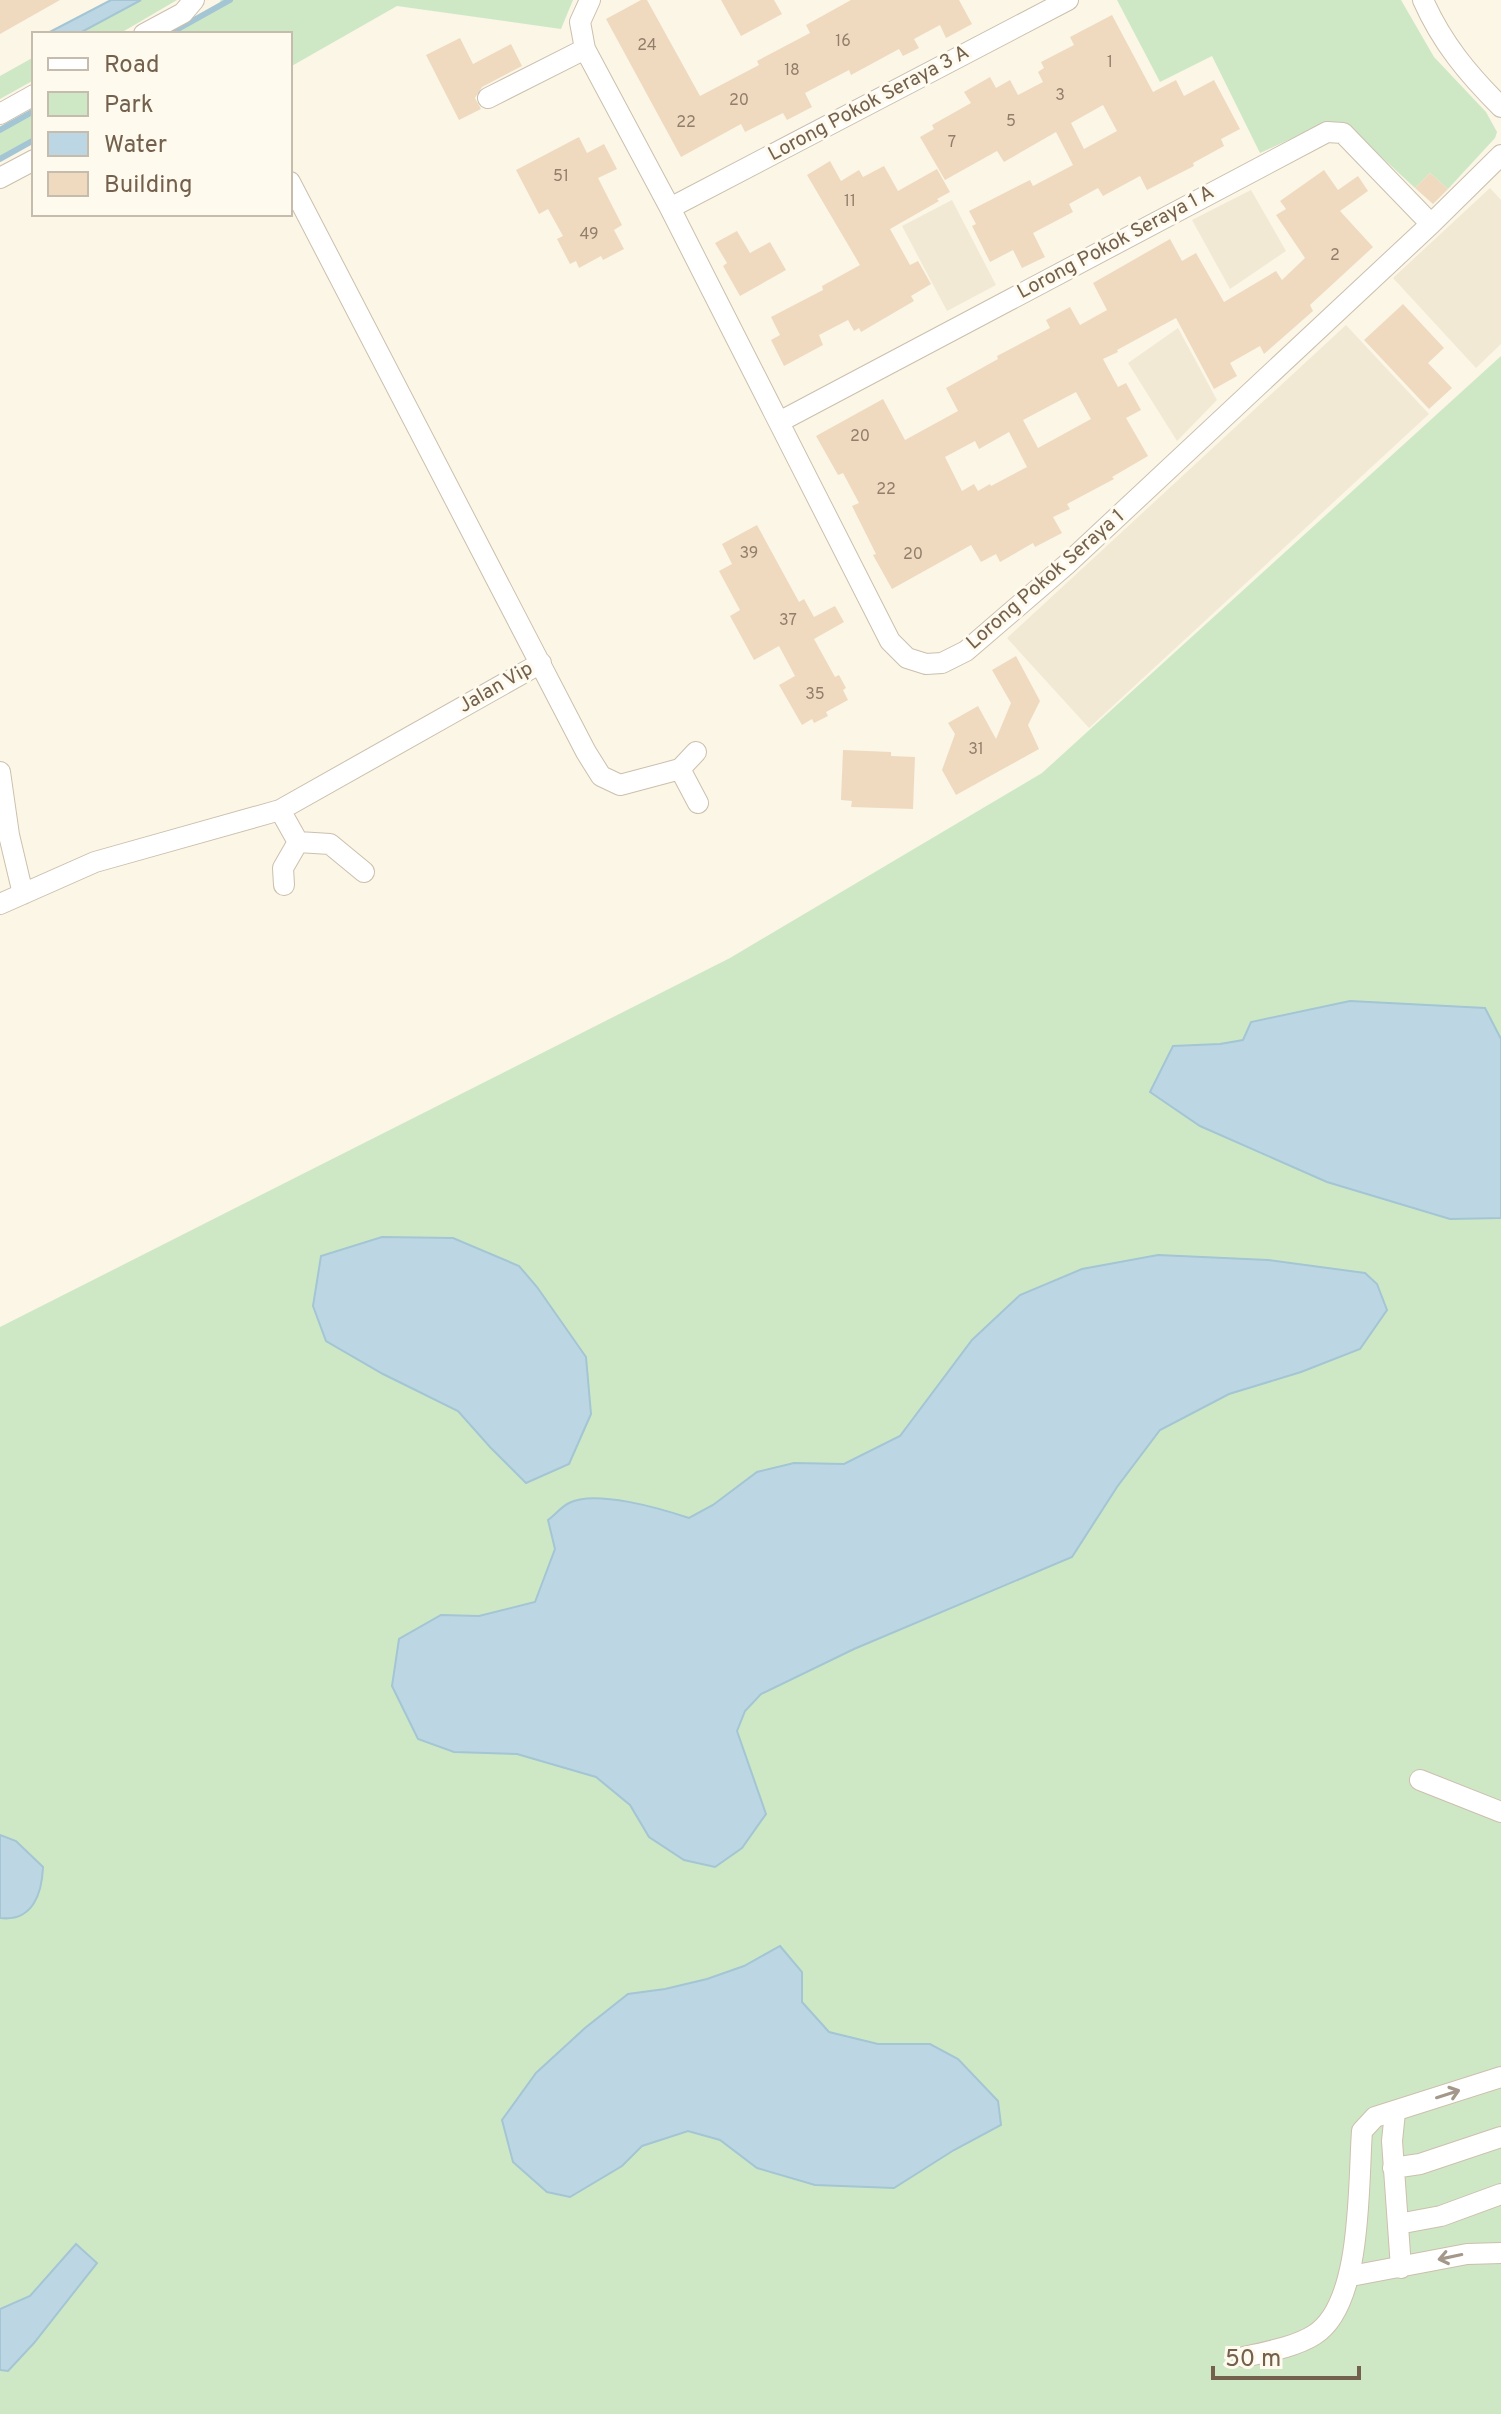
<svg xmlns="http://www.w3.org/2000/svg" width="1501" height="2414" viewBox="0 0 1501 2414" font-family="Overpass,sans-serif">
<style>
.residential{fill:#f2e9d5}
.green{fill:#cee8c6}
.water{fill:#bcd7e3;stroke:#a3c5d4;stroke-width:2}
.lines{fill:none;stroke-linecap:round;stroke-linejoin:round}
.stream{stroke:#a3c5d4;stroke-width:6}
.building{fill:#efdac0;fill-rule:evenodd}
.minor-casing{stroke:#ccbfad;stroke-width:22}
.minor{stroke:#fff;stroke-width:20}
.oneway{stroke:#a4988b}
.labels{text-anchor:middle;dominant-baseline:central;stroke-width:6;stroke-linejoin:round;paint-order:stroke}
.number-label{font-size:16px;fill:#927e6a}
.street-label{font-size:20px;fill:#73604d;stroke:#fefaed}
</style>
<rect width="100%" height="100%" fill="#fbf6e6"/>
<path class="residential" d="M1490,188L1501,200V344L1476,368L1393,278Z
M1251,190L1286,251L1230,289L1192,220Z
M952,200L996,285L947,311L902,226Z
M1346,325L1429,414L1089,728L1007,638Z
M1178,328L1217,400L1177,441L1128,363Z"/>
<path class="green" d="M141,0H177L119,34H78Z
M221,0H573L561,29L397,6L290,67V34H173L216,9Z
M1117,0H1401L1434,57L1486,112L1497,132L1495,138L1448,189L1430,173L1415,188L1349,127L1334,122L1323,124L1260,153L1212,56L1160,82Z
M34,57V80L0,99V76Z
M34,113V138L0,156V132Z
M1501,356V2414H0V1327L730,958L1042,773Z"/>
<path class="water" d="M111,0H141L78,34H46Z
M1350,1001L1485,1008L1501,1039V1218L1450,1219L1327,1182L1200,1126L1150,1092L1173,1046L1220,1044L1243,1040L1251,1022Z
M382,1237L453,1238L519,1266L537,1287L586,1357L591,1414L569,1464L526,1483L490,1447L458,1411L383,1374L326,1341L313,1306L321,1256Z
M1158,1255L1268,1260L1365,1273L1377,1284L1387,1310L1360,1349L1301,1372L1229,1394L1160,1430L1117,1487L1072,1557L854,1649L761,1694L745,1711L737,1731L766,1814L742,1848L715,1867L684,1860L649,1837L630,1805L596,1777L517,1754L454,1752L418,1739L392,1686L399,1639L441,1615L479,1616L535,1602L555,1549L548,1520C555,1515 561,1507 569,1503C595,1489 662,1509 689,1518L713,1505L757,1472L794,1463L844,1464L900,1436L972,1340L1020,1295L1082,1269Z
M0,1835L16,1841L43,1867C42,1893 33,1922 0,1918Z
M780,1946L802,1972V2002L829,2032L878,2044H930L958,2059L998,2101L1001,2125L954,2150L894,2188L815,2185L757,2168L720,2140L688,2131L642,2146L622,2166L570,2197L547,2192L513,2162L502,2120L536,2073L585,2028L628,1994L665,1989L707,1979L744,1966Z
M76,2244L97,2263L34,2343L8,2371L0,2370V2309L30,2296Z"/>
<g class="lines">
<path class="stream" d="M169,34L230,0
M0,130L34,111
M0,159L34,140"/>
</g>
<path class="building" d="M0,0H60L0,34Z
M641,0H647L700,96L759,65L757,61L810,33L806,25L851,0H959L972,24L946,38L940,25L914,39L919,48L903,56L899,49L851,75L849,70L805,93L812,107L787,120L783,113L745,132L741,124L681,157L606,19Z
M721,0H774L782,14L741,36Z
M1112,15L1153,92L1176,80L1184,96L1214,80L1240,129L1221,139L1224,146L1193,163L1194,166L1147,190L1140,176L1103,196L1098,188L1069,204L1073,212L1033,233L1045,257L1022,268L1013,250L990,262L972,226L976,224L969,211L1030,180L1033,186L1073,165L1056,132L1004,162L997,151L945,180L920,137L934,129L932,125L971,103L964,92L990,77L996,88L1010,80L1018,95L1043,82L1038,72L1044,68L1041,62L1074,45L1070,37ZM1103,105L1117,131L1084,149L1071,123Z
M460,38L473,64L511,44L522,66L482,87L475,98L481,109L459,120L426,55Z
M579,137L587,153L604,144L617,169L598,178L622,225L614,230L624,249L603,260L601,256L579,268L576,261L570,264L557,239L563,236L548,209L539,214L516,170Z
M830,161L841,181L859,170L863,177L884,166L898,191L937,169L950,192L937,199L939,201L890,229L910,265L918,261L931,284L911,296L914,301L861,332L859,328L854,331L848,320L819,335L823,345L784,366L771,340L780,335L771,317L823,290L822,286L860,265L807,175Z
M1324,170L1338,190L1358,176L1368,191L1340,211L1373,247L1310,305L1313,311L1264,354L1260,346L1230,363L1237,376L1214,389L1176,318L1117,350L1118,352L1103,359L1118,387L1126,383L1141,410L1126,418L1148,456L1112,477L1114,479L1067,504L1070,509L1053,517L1062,533L1035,547L1033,543L1000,562L996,554L981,562L971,545L892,589L873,555L876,554L852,506L859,503L843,473L838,475L816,436L883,399L905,440L958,411L946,388L998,359L997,356L1050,328L1046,320L1070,307L1080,325L1107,310L1093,283L1170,239L1182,261L1196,253L1224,302L1276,271L1282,280L1305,258L1276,215L1286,209L1280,201ZM1076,392L1091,419L1038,448L1023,420ZM1009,432L1027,467L991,486L990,484L978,491L974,484L962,491L945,457L975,441L979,449Z
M1430,173L1448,189L1433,204L1415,188Z
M737,231L750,253L770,242L786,270L740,296L723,266L727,263L715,243Z
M1403,304L1444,348L1428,363L1452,388L1429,409L1364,340Z
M757,525L799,602L804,599L814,617L835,606L844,622L814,639L835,677L839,675L846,688L843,690L848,700L826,712L828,716L814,723L812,719L802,725L779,685L795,676L779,646L754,660L730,616L740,610L719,571L732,564L722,544Z
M1016,656L1040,701L1028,725L1039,749L956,795L942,770L955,734L948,723L978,706L996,739L1011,703L992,670Z
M843,750L891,752V756L915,757L913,809L851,807L852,801L841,800Z"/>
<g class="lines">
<defs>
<path id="minor" d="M590,0L580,22L585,49L670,208L890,641L907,658L926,664L942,663L966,651L1066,565L1431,224L1501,155
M1423,0C1442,43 1468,74 1501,107
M144,34L183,13L194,0
M488,98L585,49
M0,114L34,95
M0,178L34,160
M290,182L586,752L601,776L620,785L680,769L696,752
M670,208L1068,0
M779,422L1327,132L1343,133L1431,224
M680,769L698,803
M0,772L9,835L23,894
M280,810L298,842L283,868L284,885
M298,842L330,844L364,872
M0,904L95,862L280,810L541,663
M1420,1780L1501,1812
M1395,2112L1392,2141L1401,2268
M1393,2168L1420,2164L1501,2137
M1398,2224L1441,2216L1501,2194
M1351,2276L1467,2254L1501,2253
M1244,2357C1266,2352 1295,2347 1314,2335C1363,2305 1358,2183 1362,2131L1375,2117L1501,2077"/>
</defs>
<use href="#minor" class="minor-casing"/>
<use href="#minor" class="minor"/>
</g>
<defs><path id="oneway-shaft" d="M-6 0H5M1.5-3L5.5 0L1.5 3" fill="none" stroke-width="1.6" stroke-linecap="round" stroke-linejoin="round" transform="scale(2)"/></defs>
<g class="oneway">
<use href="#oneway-shaft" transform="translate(1448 2094) rotate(-18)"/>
<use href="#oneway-shaft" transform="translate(1450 2257) rotate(168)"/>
</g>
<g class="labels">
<g class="number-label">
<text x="843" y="42">16</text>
<text x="647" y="46">24</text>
<text x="1110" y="63">1</text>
<text x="792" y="71">18</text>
<text x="1060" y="96">3</text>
<text x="739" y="101">20</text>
<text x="1011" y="122">5</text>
<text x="686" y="123">22</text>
<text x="952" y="143">7</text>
<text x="561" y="177">51</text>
<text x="850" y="202">11</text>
<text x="589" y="235">49</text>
<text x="1335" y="256">2</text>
<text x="860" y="437">20</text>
<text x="886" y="490">22</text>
<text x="749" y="554">39</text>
<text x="913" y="555">20</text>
<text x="788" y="621">37</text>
<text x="815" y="695">35</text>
<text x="976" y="750">31</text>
</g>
<g class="street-label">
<text transform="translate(869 104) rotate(-28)">Lorong Pokok Seraya 3 A</text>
<text transform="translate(1116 243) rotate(-28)">Lorong Pokok Seraya 1 A</text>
<text transform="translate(1046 580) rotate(-41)">Lorong Pokok Seraya 1</text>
<text transform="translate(496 688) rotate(-30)">Jalan Vip</text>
</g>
</g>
<rect x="32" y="32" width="260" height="184" fill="#fefaed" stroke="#c6bcad" stroke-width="2"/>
<rect x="48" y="58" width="40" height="12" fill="#ffffff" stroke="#c6bcad" stroke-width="2"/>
<text x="104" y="72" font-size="24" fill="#73604d">Road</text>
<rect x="48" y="92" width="40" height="24" fill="#cee8c6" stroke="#c6bcad" stroke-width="2"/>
<text x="104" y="112" font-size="24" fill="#73604d">Park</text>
<rect x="48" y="132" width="40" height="24" fill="#bcd7e3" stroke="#c6bcad" stroke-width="2"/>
<text x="104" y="152" font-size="24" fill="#73604d">Water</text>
<rect x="48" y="172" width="40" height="24" fill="#efdac0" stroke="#c6bcad" stroke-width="2"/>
<text x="104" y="192" font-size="24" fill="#73604d">Building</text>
<path d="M1213 2366v12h146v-12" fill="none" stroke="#73604d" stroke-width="4"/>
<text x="1225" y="2366" font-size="24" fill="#73604d" stroke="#fefaed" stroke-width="6" paint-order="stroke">50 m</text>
</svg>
